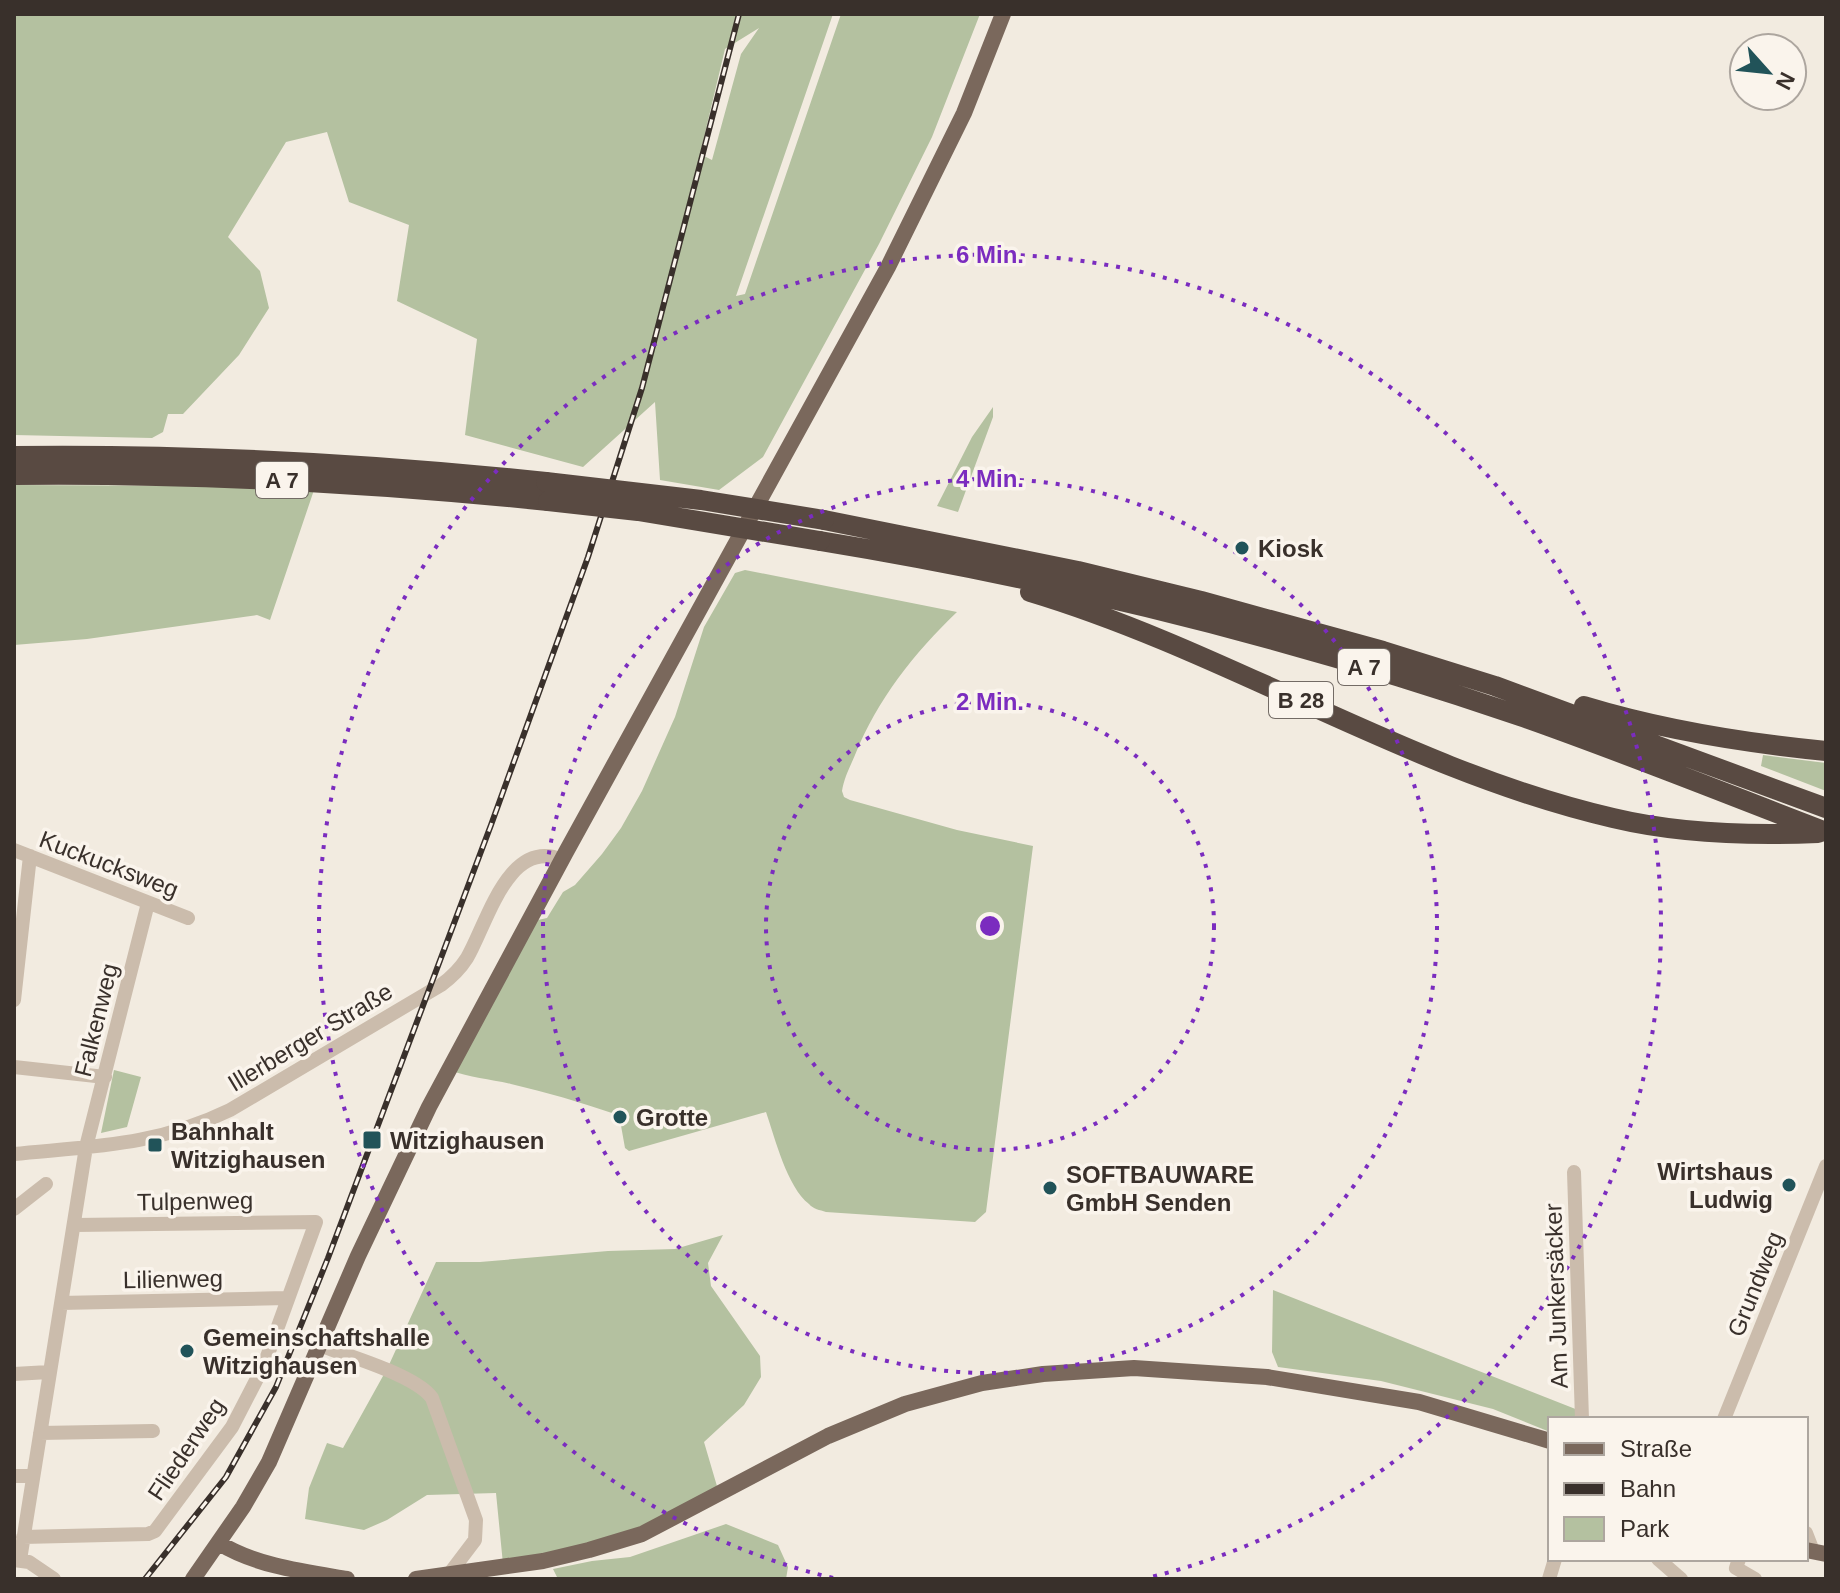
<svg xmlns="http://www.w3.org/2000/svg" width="1840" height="1593" viewBox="0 0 1840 1593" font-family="Arial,sans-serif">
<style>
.green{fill:#b4c1a0;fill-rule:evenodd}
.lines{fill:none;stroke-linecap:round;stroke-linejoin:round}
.minor{stroke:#cbbcac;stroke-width:14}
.major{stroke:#7a685c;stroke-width:16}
.highway{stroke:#594a42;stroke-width:20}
.rail-casing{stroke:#39302b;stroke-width:6}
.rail{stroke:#faf4ec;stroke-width:3;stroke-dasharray:9;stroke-linecap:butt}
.highway-bridge{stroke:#594a42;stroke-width:20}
.ring{fill:none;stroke:#7b2cbf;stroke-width:4;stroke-dasharray:4 8}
.poi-dot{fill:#215359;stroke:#faf4ec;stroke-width:3}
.labels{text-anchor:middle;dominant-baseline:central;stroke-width:7;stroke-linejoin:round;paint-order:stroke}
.shield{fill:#faf4ec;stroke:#736b65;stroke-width:2}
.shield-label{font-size:22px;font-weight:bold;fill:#39302b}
.poi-label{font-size:24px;font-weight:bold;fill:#39302b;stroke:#faf4ec;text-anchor:start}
.street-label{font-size:24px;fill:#39302b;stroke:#faf4ec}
.centre{fill:#7b2cbf;stroke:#faf4ec;stroke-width:4}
.ring-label{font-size:24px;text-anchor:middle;font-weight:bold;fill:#7b2cbf;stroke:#faf4ec;stroke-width:7;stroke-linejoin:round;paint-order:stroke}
</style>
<rect width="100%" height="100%" fill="#f2ebe0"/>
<path class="green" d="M14,14H833L736,296L745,294L841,14H980L932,137L879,244L763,457L719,490L660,480L655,402L583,467L465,435L477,339L397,301L409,225L349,202L327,132L286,142L228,237L260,271L269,308L239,355L183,414H168L163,432L152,438L14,435ZM759,28L741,54L712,160L700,154L725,49Z
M993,407V417L958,512L937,506L972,437Z
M14,485L218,486L314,490L270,620L257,615L87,639L14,645Z
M745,570L957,612C914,653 877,700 855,755C850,767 844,778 842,791L844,797L850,800L957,830L1033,846L986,1212L975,1222L826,1212C820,1210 813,1209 809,1204C787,1187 775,1138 766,1112L629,1151L625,1148L620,1120L615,1114C580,1102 546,1092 511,1084C490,1079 470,1078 450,1070L529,922L547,918L563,892L575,885L602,854L621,828L642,791L675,717L704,627L735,573Z
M1763,755L1826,763V791L1761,766Z
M114,1070L141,1077L127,1127L101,1133Z
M723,1235L708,1263L711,1286L760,1356L761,1377L744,1405L704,1442L719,1493L641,1533L503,1564L496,1493L427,1495L387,1520L364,1530L305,1519L309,1488L327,1443L343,1448L388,1367L436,1262H480L608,1251L675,1249Z
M1273,1290L1578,1410V1419H1550V1432L1493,1409L1381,1381L1278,1367L1272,1352Z
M726,1524L778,1545L788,1567L786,1579H558L553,1569L592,1561L630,1557Z"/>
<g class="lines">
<path class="minor" d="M14,850L188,918
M14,1000L30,856
M14,1067L105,1077
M14,1154C94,1146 156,1146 230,1110L441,985C452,977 460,969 467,958C487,924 508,837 562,860
M1574,1172L1582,1419
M14,1209L46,1184
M61,1303L286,1298
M321,1346C347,1355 417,1376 432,1398L476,1520L475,1540L450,1573
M14,1374L49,1372
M1724,1419L1826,1166
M40,1433L153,1431
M14,1476H33
M1806,1533L1813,1551
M23,1537L148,1534L155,1531L232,1427L264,1365L316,1222L75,1225
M1658,1559L1681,1579
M1739,1559L1736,1568L1755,1579
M14,1560L29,1562L54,1579
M20,1560L86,1147L148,903
M1549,1579L1555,1559"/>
<path class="major" d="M219,1543C256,1566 305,1572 347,1579
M1806,1550L1826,1554
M193,1579L243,1507L269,1462L358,1256L429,1107L566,852L888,267L964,113L1003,14
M416,1579L543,1561L589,1550L642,1534L828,1436L905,1404L982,1383L1043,1374L1134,1368L1267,1377L1419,1402L1550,1441"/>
<path class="highway" d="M14,456C192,454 369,463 546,482
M14,475C193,473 371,483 548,501
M824,520L1078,571L1201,601L1383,651L1495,686L1826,808
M820,541C1058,580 1292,638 1520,716C1623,752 1724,793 1826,832
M1030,592C1230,652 1409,771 1613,818C1680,834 1749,836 1818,833
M1584,706C1663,730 1744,743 1826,751"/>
<defs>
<path id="rail" d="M145,1579L226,1477L276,1387L328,1258L491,825L588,557L642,388L739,14"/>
</defs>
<use href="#rail" class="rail-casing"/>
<use href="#rail" class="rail"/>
<path class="highway-bridge" d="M546,482L701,500L824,520
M548,501L638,511L820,541"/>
</g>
<g class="ring">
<circle cx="990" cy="926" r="224"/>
<circle cx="990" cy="926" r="447"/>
<path d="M833 1578A671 671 0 1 1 1147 1578"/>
</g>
<g class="poi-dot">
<circle cx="1242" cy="548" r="8"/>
<circle cx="620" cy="1117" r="8"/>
<rect x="362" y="1130" width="20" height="20" rx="4"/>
<rect x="147" y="1137" width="16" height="16" rx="4"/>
<circle cx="1789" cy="1185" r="8"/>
<circle cx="1050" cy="1188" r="8"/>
<circle cx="187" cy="1351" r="8"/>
</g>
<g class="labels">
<g class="shield">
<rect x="256" y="462" width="52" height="36" rx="6"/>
<rect x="1338" y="649" width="52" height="36" rx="6"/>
<rect x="1269" y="682" width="64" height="36" rx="6"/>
</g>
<g class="shield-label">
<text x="282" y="480">A 7</text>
<text x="1364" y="667">A 7</text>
<text x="1301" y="700">B 28</text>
</g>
<g class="poi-label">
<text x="1258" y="548">Kiosk</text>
<text x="636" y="1117">Grotte</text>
<text x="171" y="1131">Bahnhalt<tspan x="171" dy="28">Witzighausen</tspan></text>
<text x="390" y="1140">Witzighausen</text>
<text x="1773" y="1171" text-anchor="end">Wirtshaus<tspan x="1773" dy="28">Ludwig</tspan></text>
<text x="1066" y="1174">SOFTBAUWARE<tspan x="1066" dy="28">GmbH Senden</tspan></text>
<text x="203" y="1337">Gemeinschaftshalle<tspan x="203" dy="28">Witzighausen</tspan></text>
</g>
<g class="street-label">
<text transform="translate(109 864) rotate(21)">Kuckucksweg</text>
<text transform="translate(96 1020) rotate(-76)">Falkenweg</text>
<text transform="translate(310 1037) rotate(-31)">Illerberger Straße</text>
<text transform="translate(195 1201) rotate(-1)">Tulpenweg</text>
<text transform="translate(173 1279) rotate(-1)">Lilienweg</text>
<text transform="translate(1755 1284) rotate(-68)">Grundweg</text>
<text transform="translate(1556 1296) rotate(-92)">Am Junkersäcker</text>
<text transform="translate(186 1449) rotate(-56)">Fliederweg</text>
</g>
</g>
<circle cx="990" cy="926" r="12" class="centre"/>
<g class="ring-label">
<text x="990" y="263">6 Min.</text>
<text x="990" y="487">4 Min.</text>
<text x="990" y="710">2 Min.</text>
</g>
<rect width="1840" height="1593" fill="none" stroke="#39302b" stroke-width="32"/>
<rect x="1548" y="1417" width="260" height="144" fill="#faf4ec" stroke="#ada69f" stroke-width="2"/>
<rect x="1564" y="1443" width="40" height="12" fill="#7a685c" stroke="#ada69f" stroke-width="2"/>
<text x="1620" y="1457" font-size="24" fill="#39302b">Straße</text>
<rect x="1564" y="1483" width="40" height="12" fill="#39302b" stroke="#ada69f" stroke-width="2"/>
<text x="1620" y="1497" font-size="24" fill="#39302b">Bahn</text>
<rect x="1564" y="1517" width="40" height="24" fill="#b4c1a0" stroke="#ada69f" stroke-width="2"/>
<text x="1620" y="1537" font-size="24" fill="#39302b">Park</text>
<g transform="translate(1768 72) rotate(117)"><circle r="38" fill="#faf4ec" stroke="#ada69f" stroke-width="2"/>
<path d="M0-6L14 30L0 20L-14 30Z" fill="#215359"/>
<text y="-12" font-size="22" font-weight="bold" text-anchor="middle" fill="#39302b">N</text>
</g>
</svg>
